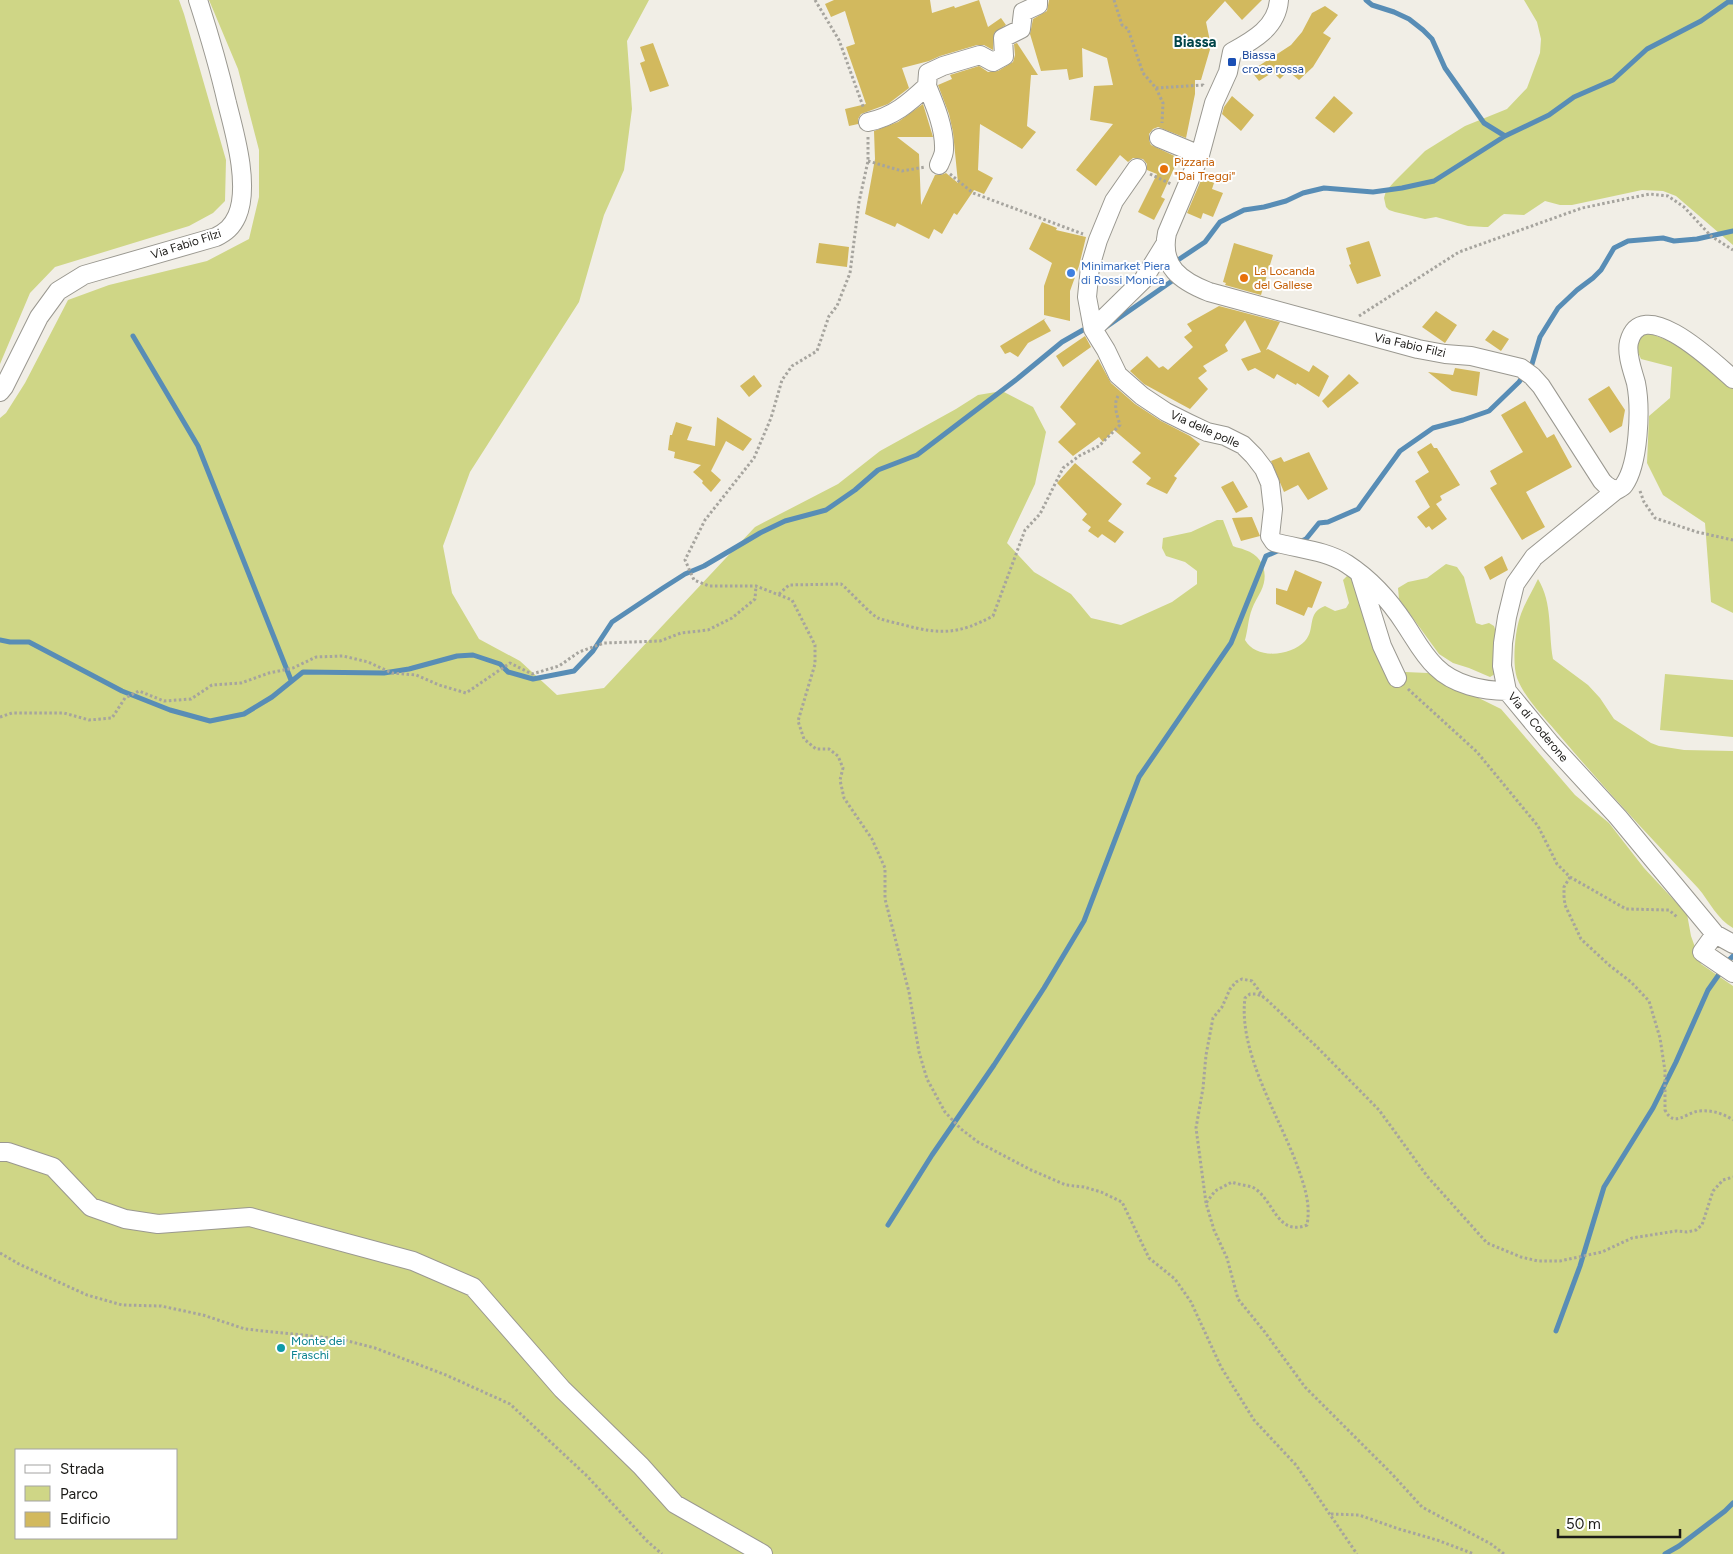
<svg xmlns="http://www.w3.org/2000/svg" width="1733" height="1554" viewBox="0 0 1733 1554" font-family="Figtree,sans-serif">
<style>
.green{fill:#cfd686;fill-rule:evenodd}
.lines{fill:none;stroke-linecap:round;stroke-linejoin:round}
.stream{stroke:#588db6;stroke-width:5}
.building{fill:#d2b95e}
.minor-casing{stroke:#9a9890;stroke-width:20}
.path{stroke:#a6a49e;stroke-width:3;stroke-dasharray:2.5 2.5;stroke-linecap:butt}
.minor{stroke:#fff;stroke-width:18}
.transit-dot{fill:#1a4fb4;stroke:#fff;stroke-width:2}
.food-dot{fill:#e8710a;stroke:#fff;stroke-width:2}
.shop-dot{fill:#3f7fe0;stroke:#fff;stroke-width:2}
.culture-dot{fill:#0f9aa8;stroke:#fff;stroke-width:2}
.labels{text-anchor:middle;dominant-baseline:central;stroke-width:4;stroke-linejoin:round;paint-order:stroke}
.transit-label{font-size:12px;fill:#164399;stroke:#fff;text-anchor:start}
.food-label{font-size:12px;fill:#c56008;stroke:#fff;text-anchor:start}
.street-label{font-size:12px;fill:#1b1a17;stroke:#fff}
.shop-label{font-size:12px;fill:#366cbe;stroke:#fff;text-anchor:start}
.culture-label{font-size:12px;fill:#0d838f;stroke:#fff;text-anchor:start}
.quarter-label{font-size:15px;font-weight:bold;fill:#02464a;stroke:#fff}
</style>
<rect width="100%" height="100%" fill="#f1eee6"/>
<path class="green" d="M0,0H179L184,14L226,160L225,201L213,213L189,226L55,267L30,293L0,364Z
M209,0H649L627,41L632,109L624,170L604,215L579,302L470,472L443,546L452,593L479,639L520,661L557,695L604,688L755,527L838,484L880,451L956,409L978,395L1002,391L1033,407L1046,432L1035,484L1007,543L1034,572L1071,594L1091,618L1121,625L1172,602L1197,584V571L1185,562L1166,556L1162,548L1163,538L1191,532L1217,520H1223L1233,546C1237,548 1241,548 1245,550C1264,556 1269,575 1261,591C1258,597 1254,603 1252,609C1248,619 1248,630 1245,640C1256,660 1291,656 1305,641C1316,629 1306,613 1325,606L1335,611L1346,608L1349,603L1343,580L1347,576L1353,577L1381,663L1405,672L1428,673L1501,709L1575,795L1609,823L1644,868L1687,914L1691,936L1701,964L1733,986V1554H0V418L6,413L25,383L68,300L109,285L207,261L249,239L259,197V150L238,69ZM16,1450H176V1538H16Z
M1524,0H1733V245L1676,196L1663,191L1642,190L1572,205H1560L1545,201L1524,215L1504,214L1501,216L1488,227H1484L1468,226L1436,217L1425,219L1395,212L1389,210L1386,207L1384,198L1386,191L1394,182L1425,151L1465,126L1507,109L1527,88L1540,53L1541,39L1537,22Z
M1645,333C1671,336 1713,370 1733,389V613L1711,602L1705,523L1663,495L1647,463L1649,416L1670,398L1672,367L1641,359L1635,346Z
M1446,564L1457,567L1464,577L1476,623L1482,625L1489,623L1494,626L1498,638L1495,674L1490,677L1469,668L1453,663L1439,654L1399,599L1398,588L1408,582L1427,578Z
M1538,579C1553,604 1548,631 1553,659L1588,685L1600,698L1614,719L1651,743L1659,746L1684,750L1733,751V928C1717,919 1710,902 1698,888C1651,838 1604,788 1560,736C1545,718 1525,699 1517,678C1512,664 1515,631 1520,617C1524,604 1532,592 1538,579Z
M1665,674L1733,680V737L1660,730Z"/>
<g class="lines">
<path class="stream" d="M1366,0L1372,5L1394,12L1409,19L1423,30L1432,39L1445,68L1484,123L1505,136
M1177,262L1178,260L1205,242L1220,222L1244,210L1264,207L1286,201L1303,193L1324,188L1373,192L1402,188L1434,181L1505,136L1549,115L1574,97L1613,80L1647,49L1701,21L1728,2H1733
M1106,327L1172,281
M133,336L198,446L291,680
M1299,542L1306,539L1319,523L1328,522L1358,509L1400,451L1433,428L1463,420L1489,411L1519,382L1532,364L1540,337L1558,308L1577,290L1593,278L1601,270L1614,248L1628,241L1663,238L1674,241L1697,239L1733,231
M0,640L10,642H29L122,691L170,710L210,721L244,714L272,697L303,672L384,673L409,669L457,656L473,655L500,664L508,672L533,679L574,671L593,651L612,622L663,588L685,574L704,566L760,533L785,521L826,510L855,490L878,470L917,455L1017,379L1062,342L1083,330
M1730,959L1733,956
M888,1225L932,1155L994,1065L1044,988L1084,921L1139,777L1231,643L1266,556L1282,549
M1556,1331L1580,1266L1604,1187L1653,1108L1676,1062L1708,990L1720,973
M1665,1554L1679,1546L1725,1511L1733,1503"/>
</g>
<path class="building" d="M834,0H930L932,13L954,6L955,8L979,0L988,27L1001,18L1006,25L994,33L993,50L984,45H977L940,56L929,61L902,68L909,88L888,104L861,114L858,119V124L849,126L845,109L866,104L846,47L855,44L845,11L831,17L825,4Z
M1049,0H1262L1242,20L1225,1L1206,22L1211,46L1201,80H1195V94L1186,138L1158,127L1153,129L1149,134V140L1151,145L1181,159L1180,164L1177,162L1161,197L1165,199L1154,220L1138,212L1157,174L1147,170V164L1143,159L1133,158L1128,162L1120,155L1096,186L1076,170L1113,124L1090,120L1094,86L1113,85L1107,58L1082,48L1083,77L1069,80L1067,69L1041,71L1030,34L1033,19L1047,11Z
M1325,6L1338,15L1323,33L1331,38L1313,67L1299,80L1288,71L1280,79L1273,72L1259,81L1251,71L1291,45L1302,32L1312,13Z
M653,43L669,86L650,92L640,63L645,61L640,47Z
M1017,43L1038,75H1031L1027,126L1036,132L1022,149L980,124L978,170L993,178L984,194L974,190L957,215L954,213L942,234L934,229L929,239L897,223L895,227L865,214L875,159L874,131L898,122L923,104L933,137H897L919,154L921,205L935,175H941L946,173L958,183L953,132L949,114L938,85L952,79L950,75L979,66L988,72L998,71L1013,62L1015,55L1014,44Z
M1232,96L1254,115L1241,131L1222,114L1224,107Z
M1334,96L1353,113L1334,133L1315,118Z
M1202,178L1214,183L1212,189L1223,193L1213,217L1203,213L1201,219L1187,213Z
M1042,222L1057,228L1056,230L1086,237L1079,266L1070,291V321L1044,315V286L1052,263L1029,249Z
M1369,241L1381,276L1357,284L1349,265L1351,264L1346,248Z
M819,243L849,247L847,267L816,263Z
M1234,243L1273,255L1261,295L1225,285L1226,283L1223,282Z
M1219,306L1280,322L1266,350L1268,349L1309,372L1313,365L1329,376L1319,397L1297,383L1296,385L1277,374L1274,379L1255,368L1248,371L1241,359L1261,352L1245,320L1225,345L1228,351L1203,366L1207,371L1198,378L1208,389L1190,409L1144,384L1130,371L1147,356L1159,368L1163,366L1168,370L1193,347L1184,337L1192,331L1187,324Z
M1436,311L1457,325L1445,343L1422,327Z
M1046,318L1044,320L1051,331L1028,343L1018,357L1010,352L1005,354L1000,346Z
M1493,330L1509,339L1501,351L1485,340Z
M1085,336L1091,347L1063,367L1056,356Z
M1098,359L1111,383L1135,404L1161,421L1190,436L1200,444L1174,476L1177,478L1167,494L1146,484L1151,478L1132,462L1141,453L1114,430L1103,442L1099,437L1073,456L1058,442L1076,424L1060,407Z
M1455,368L1480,372L1477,396L1452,391L1428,372L1453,375Z
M1349,374L1359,383L1328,408L1322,401Z
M754,375L762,386L749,397L740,386Z
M1609,386L1625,410L1622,426L1610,433L1588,399Z
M1525,401L1547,438L1554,434L1572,467L1526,492L1545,527L1522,540L1490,488L1497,484L1490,471L1523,452L1501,415Z
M717,417L752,439L743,451L726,441L711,471L721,480L711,492L702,483L703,481L693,472L701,465L674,458L675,452L668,450L670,435H672L676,422L692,427L687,440L715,446Z
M1431,443L1434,448H1437L1460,485L1440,496L1442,500L1436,504L1447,519L1432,530L1429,526L1426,528L1417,517L1430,507L1415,481L1429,472L1417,452Z
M1309,452L1328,489L1308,500L1298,485L1284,492L1271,461L1281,457L1284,462Z
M1075,463L1122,504L1108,521L1124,532L1115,543L1102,534L1098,538L1088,531L1091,527L1082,520L1087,514L1057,483Z
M1233,481L1248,507L1236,513L1221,487Z
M1252,517L1260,536L1241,541L1232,518Z
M1502,556L1508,570L1490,580L1484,567Z
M1295,570L1322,582L1312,608L1308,607L1304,616L1276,604V588L1287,591Z"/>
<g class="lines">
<defs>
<path id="minor" d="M1279,0C1277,27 1254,40 1232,52L1228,72L1214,103L1200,155L1167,233C1160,267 1181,281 1209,292L1418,349L1445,354L1471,356L1521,368L1532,376L1541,386L1602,481L1606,485L1615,491C1618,489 1622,488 1624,485C1639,464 1641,408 1636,383C1633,372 1626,354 1629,342C1642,292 1717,365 1733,379
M927,86C935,105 945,129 944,150C944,155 941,160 939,165
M868,122C893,117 909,103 927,86L928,73L943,66L980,55L993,62L1004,56L1003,38L1021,29L1023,12L1038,5V0
M1159,138L1200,155
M1137,168L1114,201L1098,240L1090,267L1087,297L1093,329L1106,350L1118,375L1142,396L1166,412L1188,423L1207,432L1225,436L1243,445L1254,456L1264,469L1270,483L1273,509L1270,536L1274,542C1298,549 1325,550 1347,564C1370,579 1390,601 1405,624C1415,639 1423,655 1436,667C1454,685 1483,691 1507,691
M1093,329L1143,280L1164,246
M0,392L4,387L39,317L58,291L84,275L216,237C226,232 232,227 237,216C250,186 235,134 227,103C219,68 209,34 198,0
M1615,491L1534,557L1515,584L1507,617L1503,643L1502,666L1507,691L1550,743L1618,817L1715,934L1733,944
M1360,575L1382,646L1397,678
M1715,934L1702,952L1733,973
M0,1152H8L53,1167L91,1207L125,1219L158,1224L250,1217L413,1261L473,1287L562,1389L641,1466L675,1504L763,1554"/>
</defs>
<use href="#minor" class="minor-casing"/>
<path class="path" d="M815,0L839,40L864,109
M1114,0L1122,25L1128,29L1143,73L1156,88L1163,103L1162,123
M1156,88L1203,85L1204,87
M868,137V161L859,202L850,273L837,306L829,316L817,351L792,366L782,380L771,418L754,458L705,520L685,560L694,580L709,586H756L792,600L815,645V664L798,721L804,739L816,749H829L838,756L843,768L840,780L844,798L872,839L885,868V899L909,992L919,1052L927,1079L945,1112L961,1129L978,1142L1031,1170L1066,1185L1084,1187L1101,1192L1122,1202L1149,1258L1175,1279L1191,1302L1221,1367L1254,1420L1296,1465L1357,1554
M868,161L902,171L925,167
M950,174L973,193L1083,234
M1150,174L1171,184
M1359,316L1459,252L1582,208L1650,194L1668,196L1684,207L1711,236L1733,250
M1640,491L1644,502L1655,518L1697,532L1733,540
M779,594L789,585L841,584C849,590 871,615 878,618C886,621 896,623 904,625C941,635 959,634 993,616L1025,530L1040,514L1063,468L1079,456L1099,446L1120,425C1117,415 1113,405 1118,396
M1408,689L1477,752L1538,826L1557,864L1570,877L1626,909L1669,910L1677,917
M0,717L12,713H64L89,720L112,718L125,698L139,691L164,701L191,699L212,685L241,683L269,673L293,668L316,657L343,656L368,662L392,673L416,675L439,685L466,693L510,663L532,674L559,666L579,652L604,643L660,641L681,633L708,630L732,618L755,599L756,586
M1570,877L1564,887V896L1565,905L1581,939L1609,965L1631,982L1649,1001L1660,1038L1665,1071V1110C1674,1128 1685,1113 1699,1111C1712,1110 1722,1113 1733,1120
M1206,1203L1196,1128L1203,1088L1206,1055L1213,1018L1222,1007L1230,989L1236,982L1242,979L1252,981L1263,996
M0,1253L19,1264L87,1295L122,1305L161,1306L203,1315L245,1329L340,1339L375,1348L446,1375L510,1404L587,1476L647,1541L662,1554
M1331,1514L1359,1515L1399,1529L1437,1540L1474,1554
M1504,1554L1491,1544L1422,1507L1392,1474L1305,1387L1264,1331L1238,1299L1227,1258L1214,1230L1206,1203L1215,1191L1232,1182C1239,1185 1248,1185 1254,1188C1274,1200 1277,1237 1307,1225C1311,1203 1304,1185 1297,1165C1279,1116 1238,1052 1245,998L1250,994H1257L1265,998L1317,1047L1379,1110L1427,1176L1487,1243L1521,1257L1538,1261H1560L1602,1252L1632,1238L1676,1231L1687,1232L1696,1230L1702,1225L1713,1191L1723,1180L1733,1177"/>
<use href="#minor" class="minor"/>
</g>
<rect class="transit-dot" x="1227" y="57" width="10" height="10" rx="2.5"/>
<g class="food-dot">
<circle cx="1164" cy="169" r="5"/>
<circle cx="1244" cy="278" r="5"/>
</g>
<circle class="shop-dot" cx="1071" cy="273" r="5"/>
<circle class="culture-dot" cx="281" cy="1348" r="5"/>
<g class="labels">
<g class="transit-label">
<text x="1242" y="55">Biassa<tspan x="1242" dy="14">croce rossa</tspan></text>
</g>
<g class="food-label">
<text x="1174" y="162">Pizzaria<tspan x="1174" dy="14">"Dai Treggi"</tspan></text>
<text x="1254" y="271">La Locanda<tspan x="1254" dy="14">del Gallese</tspan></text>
</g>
<g class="street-label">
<text transform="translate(186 244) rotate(-18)">Via Fabio Filzi</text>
<text transform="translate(1410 345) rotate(13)">Via Fabio Filzi</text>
<text transform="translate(1205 429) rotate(24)">Via delle polle</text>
<text transform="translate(1538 727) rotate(50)">Via di Coderone</text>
</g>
<g class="shop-label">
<text x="1081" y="266">Minimarket Piera<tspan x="1081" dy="14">di Rossi Monica</tspan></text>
</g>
<g class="culture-label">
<text x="291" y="1341">Monte dei<tspan x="291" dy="14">Fraschi</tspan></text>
</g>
<g class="quarter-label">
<text x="1195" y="42">Biassa</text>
</g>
</g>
<rect x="15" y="1449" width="162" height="90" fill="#ffffff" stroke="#a4a3a2"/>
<rect x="25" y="1465" width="25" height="8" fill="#ffffff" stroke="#a4a3a2"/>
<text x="60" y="1474" font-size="15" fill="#1b1a17">Strada</text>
<rect x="25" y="1486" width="25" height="15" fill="#cfd686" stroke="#a4a3a2"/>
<text x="60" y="1499" font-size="15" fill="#1b1a17">Parco</text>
<rect x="25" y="1512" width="25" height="15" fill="#d2b95e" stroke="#a4a3a2"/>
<text x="60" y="1524" font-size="15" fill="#1b1a17">Edificio</text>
<path d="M1558 1529v8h122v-8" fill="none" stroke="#1b1a17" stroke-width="2.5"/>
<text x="1566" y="1529" font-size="15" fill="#1b1a17" stroke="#ffffff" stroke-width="4" paint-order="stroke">50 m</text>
</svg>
